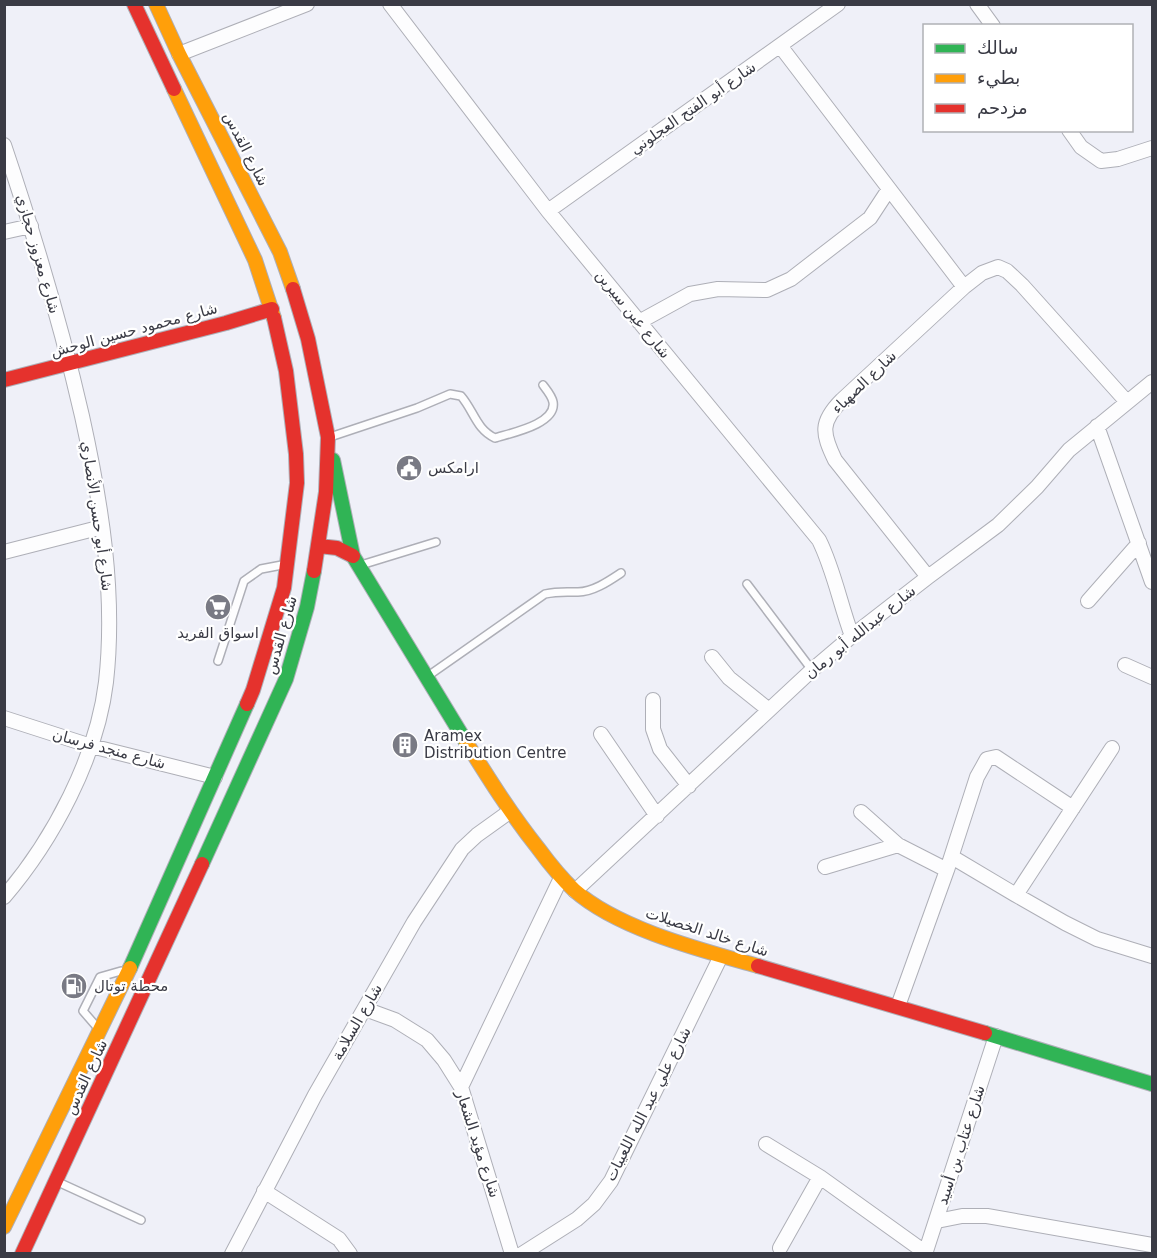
<svg xmlns="http://www.w3.org/2000/svg" width="1157" height="1258" viewBox="0 0 1157 1258" font-family="'DejaVu Sans',Cairo,sans-serif">
<style>
.lines{fill:none;stroke-linecap:round;stroke-linejoin:round}
.lane-casing{stroke:#aeafb7;stroke-width:10}
.street-casing{stroke:#aeafb7;stroke-width:16}
.fast-casing{stroke:#aeafb7;stroke-width:16}
.slow-casing{stroke:#aeafb7;stroke-width:16}
.jam-casing{stroke:#aeafb7;stroke-width:16}
.lane{stroke:#fdfdfe;stroke-width:7}
.street{stroke:#fdfdfe;stroke-width:14}
.fast{stroke:#30b455;stroke-width:14}
.slow{stroke:#ff9f0a;stroke-width:14}
.jam{stroke:#e5322d;stroke-width:14}
.labels{text-anchor:middle;dominant-baseline:central;stroke-width:4.5;stroke-linejoin:round;paint-order:stroke}
.street-label{font-size:15px;fill:#3a3b45;stroke:#fff}
.poi-label{font-size:15px;fill:#3a3b45;stroke:#fff;text-anchor:start}
</style>
<rect width="100%" height="100%" fill="#eff0f8"/>
<g class="lines">
<defs>
<path id="lane" d="M333,436L417,408L450,394L461,396C474,411 476,429 495,438C511,433 557,424 553,402C552,396 546,389 543,385
M361,565L436,542
M747,584L812,670
M218,661L244,581L261,569L282,565
M428,676L545,594C558,591 565,592 578,592C593,592 609,581 621,573
M96,1026L83,1011L100,977L121,971
M58,1182L141,1220"/>
<path id="street" d="M390,4L548,211L819,540C834,570 840,604 852,636
M977,4L993,26
M781,47L964,287
M179,54L307,4
M1069,130L1081,147L1101,161L1118,159L1152,148
M4,145C34,234 61,324 82,416C101,502 116,593 106,682C97,757 53,840 4,897
M548,211L838,4
M4,232L31,226
M639,322L690,294L718,289L767,290L791,279L870,218L889,189
M1097,426L1152,582
M4,552L102,527
M928,577L835,460C822,433 820,422 842,400L964,287L982,273L998,267L1007,271L1022,285L1127,402
M1088,601L1139,543
M712,657L729,678L769,710
M1125,665L1152,677
M653,700V729L660,749L689,786
M4,718L91,746L215,777
M601,734L657,816
M1112,748L1016,895L1065,923L1097,939L1152,956
M861,812L898,845L947,870
M952,857L1016,895
M825,867L898,845
M575,891L812,670L852,636L928,577L998,525L1037,487L1069,450L1152,382
M898,1006L947,870L977,777L987,759L996,757L1073,808
M365,1009L395,1020L427,1040L444,1060L461,1087L512,1254
M461,1087L561,878
M766,1144L820,1177L926,1253
M264,1191L339,1239L350,1254
M937,1221L962,1216H987L1152,1245
M780,1248L820,1177
M232,1254L315,1095L414,922L462,849L477,835L509,812
M522,1254L577,1219L594,1204L611,1181L721,956
M925,1254L996,1036"/>
<path id="fast" d="M333,460L353,556L466,742
M202,864L286,679L307,607L314,571
M130,968L247,704
M985,1033L1152,1084"/>
<path id="slow" d="M156,4L179,54L280,252L293,289
M174,89L255,260L274,318
M466,742C489,779 511,814 538,848C549,863 560,877 574,890C618,929 701,950 758,966
M4,1227L130,968"/>
<path id="jam" d="M134,4L174,89
M293,289L308,339L328,437L326,492L314,571
M4,380L226,323L272,309
M319,546L337,548L353,556
M247,704L253,690L284,588L297,483L296,454L286,371L274,318
M758,966L985,1033
M22,1254L202,864"/>
</defs>
<use href="#lane" class="lane-casing"/>
<use href="#street" class="street-casing"/>
<use href="#fast" class="fast-casing"/>
<use href="#slow" class="slow-casing"/>
<use href="#jam" class="jam-casing"/>
<use href="#lane" class="lane"/>
<use href="#street" class="street"/>
<use href="#fast" class="fast"/>
<use href="#slow" class="slow"/>
<use href="#jam" class="jam"/>
</g>
<defs>
<symbol id="civic-disc" viewBox="-11 -11 22 22"><circle r="9.5" fill="#797a84" stroke="#fff"/><path d="M-.6-6.5H3V-4.5H.6V-3L4-1V1h2V6H-6V1h2V-1L-.6-3ZM-1.2 2.5V6h2.4V2.5Z" fill="#fff"/></symbol>
<symbol id="supermarket-disc" viewBox="-11 -11 22 22"><circle r="9.5" fill="#797a84" stroke="#fff"/><path d="M-6-5.5h2.5l.6 2H6L4.5 2H-2.5L-4.4-4H-6ZM-1.5 3.2a1.3 1.3 0 1 0 .1 0ZM3 3.2a1.3 1.3 0 1 0 .1 0Z" fill="#fff"/></symbol>
<symbol id="building-disc" viewBox="-11 -11 22 22"><circle r="9.5" fill="#797a84" stroke="#fff"/><path d="M-4-6H4V6H1V3H-1V6H-4ZM-2.5-4.3h1.7v1.8h-1.7ZM.8-4.3h1.7v1.8H.8ZM-2.5-1h1.7V.8h-1.7ZM.8-1h1.7V.8H.8Z" fill="#fff"/></symbol>
<symbol id="fuel-disc" viewBox="-11 -11 22 22"><circle r="9.5" fill="#797a84" stroke="#fff"/><path d="M-5.5-6h7V0h2V4h1.3V-2.5L3-4.5l.8-.8L6-3V5H2.5V1h-1V6h-7ZM-4.2-4.7v3.2H.2V-4.7Z" fill="#fff"/></symbol>
</defs>
<g fill-rule="evenodd">
<use href="#civic-disc" x="394" y="453" width="30" height="30"/>
<use href="#supermarket-disc" x="203" y="592" width="30" height="30"/>
<use href="#building-disc" x="390" y="730" width="30" height="30"/>
<use href="#fuel-disc" x="59" y="971" width="30" height="30"/>
</g>
<g class="labels">
<g class="street-label">
<text transform="translate(693 108) rotate(-35)">شارع أبو الفتح العجلوني</text>
<text transform="translate(246 149) rotate(63)">شارع القدس</text>
<text transform="translate(38 254) rotate(74)">شارع معزوز حجازي</text>
<text transform="translate(633 314) rotate(51)">شارع عين سيرين</text>
<text transform="translate(134 330) rotate(-15)">شارع محمود حسين الوحش</text>
<text transform="translate(864 382) rotate(-44)">شارع الصهباء</text>
<text transform="translate(97 516) rotate(82)">شارع أبو حسن الأنصاري</text>
<text transform="translate(860 632) rotate(-39)">شارع عبدالله أبو رمان</text>
<text transform="translate(281 635) rotate(-74)">شارع القدس</text>
<text transform="translate(109 749) rotate(15)">شارع منجد فرسان</text>
<text transform="translate(707 932) rotate(18)">شارع خالد الخصيلات</text>
<text transform="translate(357 1022) rotate(-60)">شارع السلامة</text>
<text transform="translate(86 1077) rotate(-65)">شارع القدس</text>
<text transform="translate(648 1104) rotate(-63)">شارع علي عبد الله اللعيبات</text>
<text transform="translate(478 1144) rotate(72)">شارع مؤيد الشعار</text>
<text transform="translate(961 1145) rotate(-72)">شارع عتاب بن أسيد</text>
</g>
<g class="poi-label">
<text x="428" y="468">ارامكس</text>
<text x="218" y="633" text-anchor="middle">اسواق الفريد</text>
<text x="424" y="736">Aramex<tspan x="424" dy="17">Distribution Centre</tspan></text>
<text x="94" y="986">محطة توتال</text>
</g>
</g>
<rect width="1157" height="1258" fill="none" stroke="#3a3b45" stroke-width="12"/>
<rect x="923" y="24" width="210" height="108" fill="#ffffff" stroke="#b0b1b5" stroke-width="1.5"/>
<rect x="935" y="44" width="30" height="9" fill="#30b455" stroke="#b0b1b5" stroke-width="1.5"/>
<text x="977" y="54" font-size="18" fill="#3a3b45">سالك</text>
<rect x="935" y="74" width="30" height="9" fill="#ff9f0a" stroke="#b0b1b5" stroke-width="1.5"/>
<text x="977" y="84" font-size="18" fill="#3a3b45">بطيء</text>
<rect x="935" y="104" width="30" height="9" fill="#e5322d" stroke="#b0b1b5" stroke-width="1.5"/>
<text x="977" y="114" font-size="18" fill="#3a3b45">مزدحم</text>
</svg>
